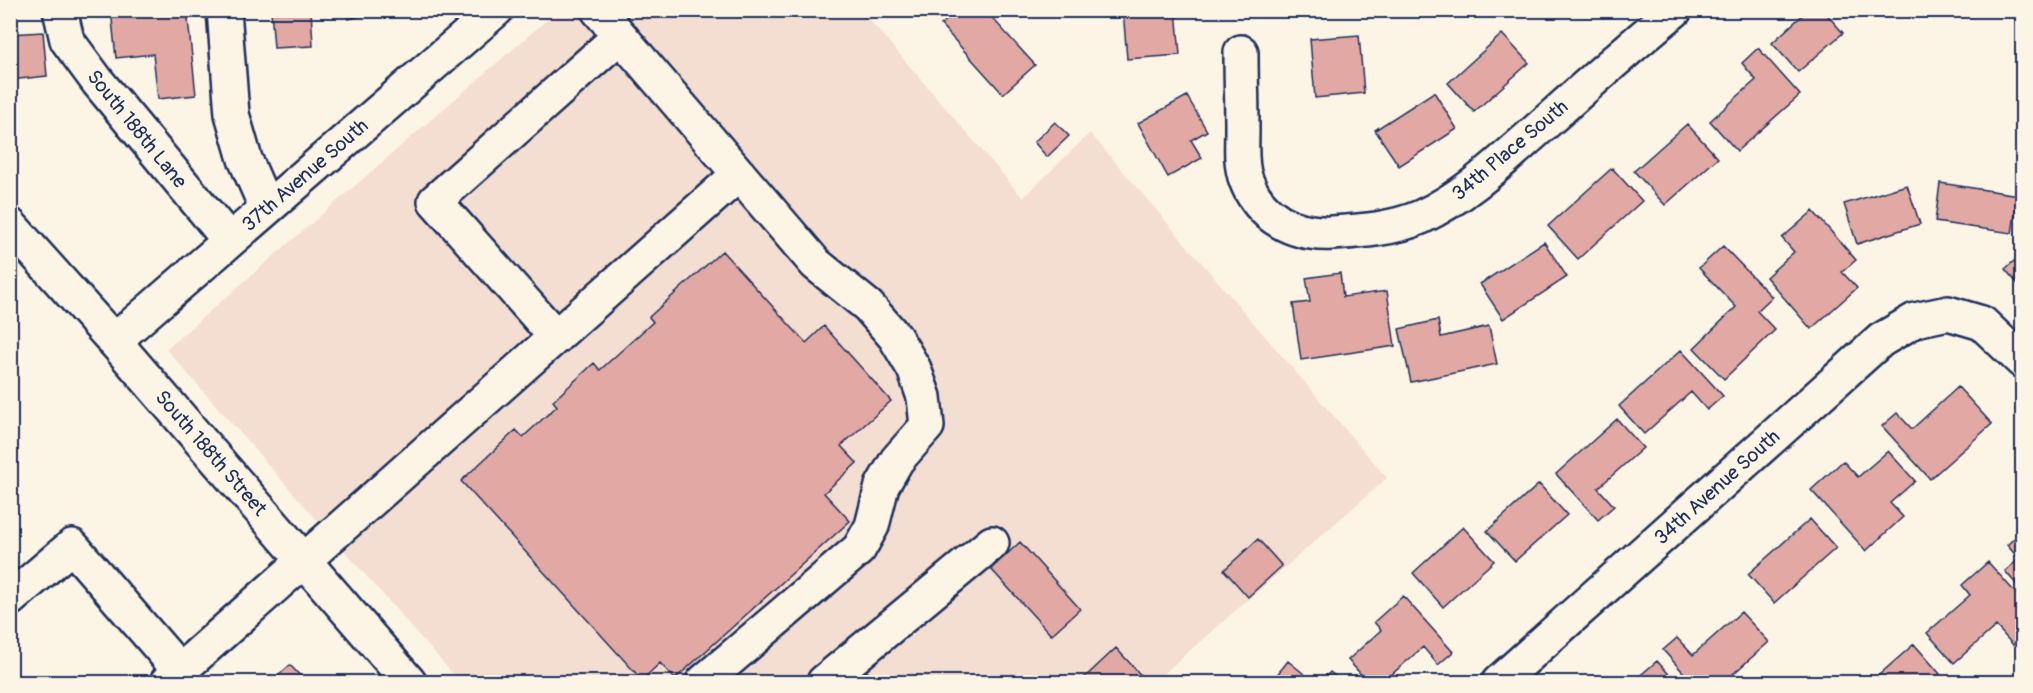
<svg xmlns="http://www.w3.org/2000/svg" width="2033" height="693" viewBox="0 0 2033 693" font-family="Pangolin,sans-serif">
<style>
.built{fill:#f4ded1}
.building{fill:#e2a8a3;stroke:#1b2f5e;stroke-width:1.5}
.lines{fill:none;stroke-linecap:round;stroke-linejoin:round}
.minor-casing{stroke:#1b2f5e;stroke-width:38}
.major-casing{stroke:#1b2f5e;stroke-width:38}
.minor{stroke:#fcf5e5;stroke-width:33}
.major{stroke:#fcf5e5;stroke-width:33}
.labels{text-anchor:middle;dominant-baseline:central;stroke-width:4.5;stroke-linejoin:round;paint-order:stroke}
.street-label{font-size:20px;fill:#1b2f5e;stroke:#fcf5e5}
</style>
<rect width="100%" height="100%" fill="#fcf5e5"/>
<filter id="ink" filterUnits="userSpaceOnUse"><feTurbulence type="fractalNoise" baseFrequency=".0167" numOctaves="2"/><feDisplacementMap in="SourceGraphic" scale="12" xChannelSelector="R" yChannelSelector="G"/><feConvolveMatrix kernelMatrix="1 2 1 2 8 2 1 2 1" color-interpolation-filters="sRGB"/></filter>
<g filter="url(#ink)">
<path class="built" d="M557,11H862L1023,198L1090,133L1387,478L1154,682H460L166,349Z"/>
<path class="building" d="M111,10H187L196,95L158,99L153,54L116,58Z
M271,10H311L313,46L274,48Z
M346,10H388L348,19Z
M957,10H985L1035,65L1003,94L941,25Z
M1123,10H1176L1180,55L1127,59Z
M1424,10H1453L1426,17Z
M1808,10H1823L1843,33L1798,72L1772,43Z
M2008,10H2022V27Z
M43,32L47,76L10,80V34Z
M1502,34L1529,63L1474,112L1448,83Z
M1359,35L1364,93L1315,98L1310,39Z
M1758,48L1800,95L1737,151L1710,121L1756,80L1742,63Z
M1434,92L1457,129L1399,166L1375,130Z
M1187,96L1207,131L1191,140L1202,158L1168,177L1138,123Z
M1055,122L1069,136L1047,157L1034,142Z
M1687,124L1718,158L1665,205L1634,171Z
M1612,168L1642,201L1578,259L1548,226Z
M1940,183L2018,195L2012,233L1935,222Z
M1907,185L1920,224L1857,244L1844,204Z
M1813,211L1856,260L1842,272L1857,288L1811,329L1766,277L1794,252L1782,238Z
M1544,242L1567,277L1503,319L1480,284Z
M1723,246L1772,297L1757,311L1775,330L1724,379L1694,348L1736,307L1699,268Z
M722,251L806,343L824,326L891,401L841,446L857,463L824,493L850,521L675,679L660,663L642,680L461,481L516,430L523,437L557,406L553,401L594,363L600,370L653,322L649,317Z
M2022,254V289L2005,269Z
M1340,273L1343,297L1387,291L1395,346L1301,360L1293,304L1310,302L1306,278Z
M1438,320L1441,337L1489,326L1497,364L1411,382L1399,329Z
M1681,350L1723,396L1707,410L1691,392L1644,434L1619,406Z
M1958,387L1992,424L1930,479L1882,426L1897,413L1912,429Z
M1617,419L1643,448L1598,488L1614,506L1598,520L1556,474Z
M1888,451L1915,481L1890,503L1903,517L1866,551L1811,490L1843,461L1858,477Z
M1539,484L1567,515L1515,561L1487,531Z
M1810,519L1836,548L1774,603L1748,574Z
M1463,527L1494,561L1443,607L1413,573Z
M2022,531V591L2005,571L2019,559L2007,545Z
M1258,539L1282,566L1248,597L1224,570Z
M1020,542L1080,609L1051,635L991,569Z
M1988,562L2022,600V636L2013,645L1996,626L1954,663L1927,633L1970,595L1962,585Z
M1403,596L1453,652L1438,665L1423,647L1383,682H1368L1348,660L1381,630L1374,622Z
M1741,612L1769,642L1724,682H1692L1663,650L1677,638L1693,655Z
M1914,644L1940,674L1931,682H1871Z
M1116,648L1147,682H1086L1083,679Z
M1288,661L1314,682H1283L1276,676Z
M1657,661L1676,682H1638L1635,680Z
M290,665L306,682H271Z
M862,666L877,682H844Z
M1330,672L1343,682H1322Z"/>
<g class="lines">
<defs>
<path id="minor" d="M60,10L67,40L98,82L229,240
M224,10L232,114L245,159L266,207
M598,10L816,264L868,306L895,337L914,369L924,397L927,426L897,460L882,486L872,526L859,549L703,682
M1241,52C1241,78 1242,104 1242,130C1242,146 1240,164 1246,180C1260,217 1293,235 1332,233C1362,231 1393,229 1421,217C1468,195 1505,158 1544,124C1587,85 1630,47 1675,10
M556,337L435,201L620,36
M114,341L496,10
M10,599L72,546L180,671
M167,682L739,174
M824,682L992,543
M1499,682L1881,340L1915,320L1948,313L1982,323L2022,361"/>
<path id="major" d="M10,225L114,341L409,682"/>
</defs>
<use href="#minor" class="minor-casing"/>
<use href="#major" class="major-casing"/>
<use href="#minor" class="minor"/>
<use href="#major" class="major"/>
</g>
</g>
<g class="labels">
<g class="street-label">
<text transform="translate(137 129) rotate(51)">South 188th Lane</text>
<text transform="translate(1510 150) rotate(-40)">34th Place South</text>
<text transform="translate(305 175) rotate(-41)">37th Avenue South</text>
<text transform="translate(211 453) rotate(49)">South 188th Street</text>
<text transform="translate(1717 487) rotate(-42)">34th Avenue South</text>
</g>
</g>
<rect width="2033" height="693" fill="none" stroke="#fcf5e5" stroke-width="36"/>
<rect x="18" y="18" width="1997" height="657" fill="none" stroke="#1b2f5e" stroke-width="2" filter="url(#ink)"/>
</svg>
